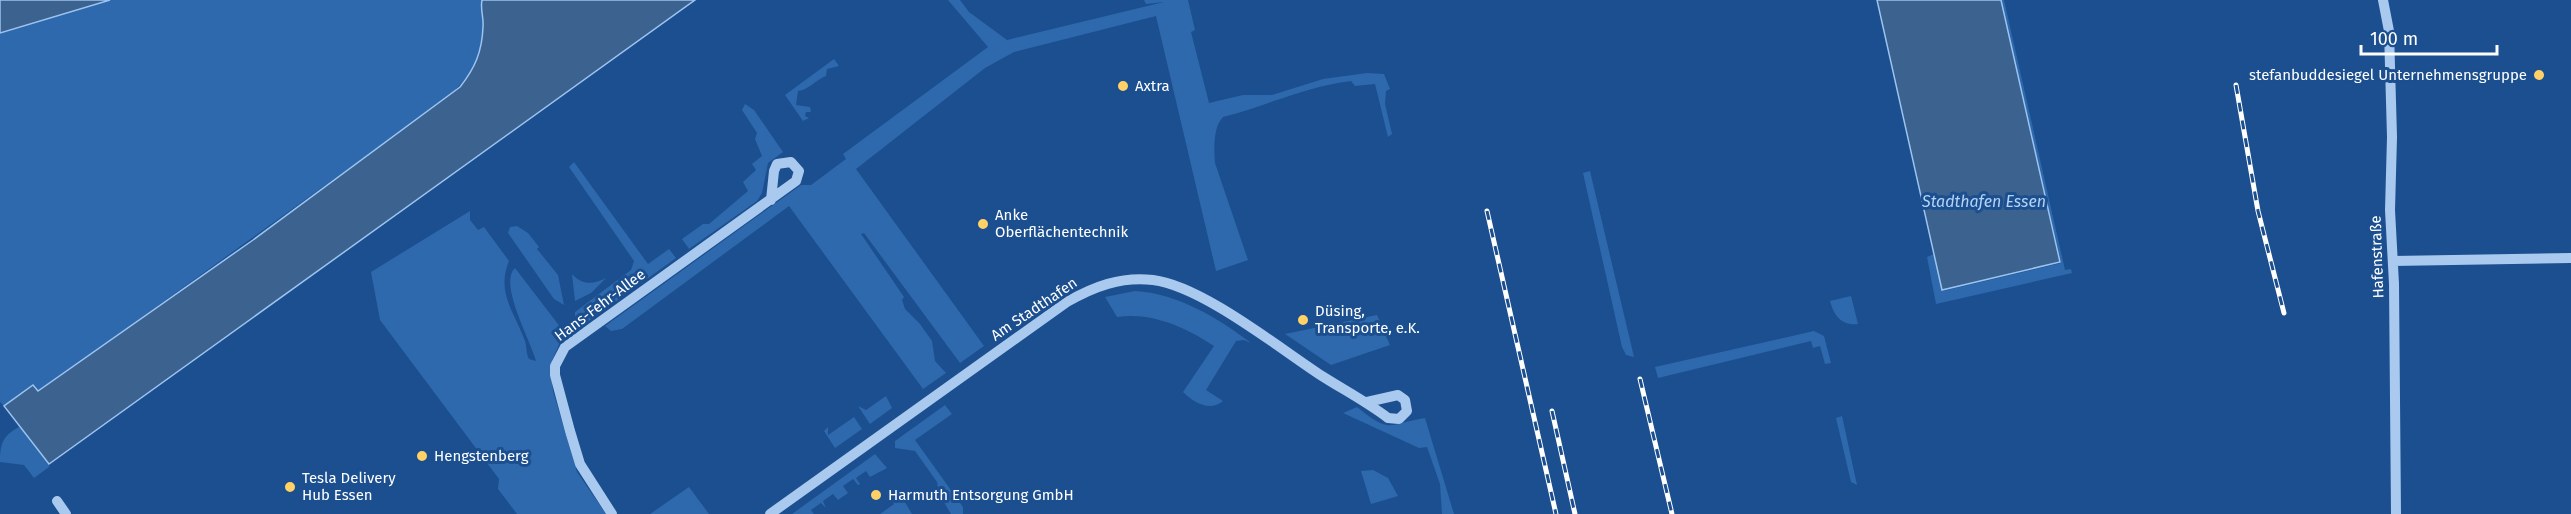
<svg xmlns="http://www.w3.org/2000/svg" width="2571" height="514" viewBox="0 0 2571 514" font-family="'Fira Sans',sans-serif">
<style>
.green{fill:#2e69ad}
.water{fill:#3c6290;stroke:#9cc4f0;stroke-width:1.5}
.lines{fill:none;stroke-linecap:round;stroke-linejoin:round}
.minor{stroke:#a9c9ee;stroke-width:10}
.rail-casing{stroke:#fff;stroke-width:5}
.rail{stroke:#1b4f8f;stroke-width:3;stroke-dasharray:9;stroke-linecap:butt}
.poi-dot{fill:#ffd166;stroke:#1b4f8f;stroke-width:2}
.labels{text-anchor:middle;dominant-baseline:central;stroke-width:6;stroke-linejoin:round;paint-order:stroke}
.poi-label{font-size:15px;fill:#fff;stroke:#1b4f8f;text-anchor:start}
.street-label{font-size:15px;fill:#fff;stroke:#1b4f8f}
.water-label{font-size:16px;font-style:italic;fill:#b5d3f5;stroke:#1b4f8f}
</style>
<rect width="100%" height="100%" fill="#1b4f8f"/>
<path class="green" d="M110,0H482C480,10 484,17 484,27C482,59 469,79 445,99L38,392L33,385L4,406L0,402V33Z
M948,0H960L969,12L1007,40L1164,2L1146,4L1144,0H1188L1195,30L1191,32L1209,103L1243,95H1272L1323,79L1367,73L1384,74L1390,89L1386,91L1385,104L1392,134L1388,137L1375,84L1355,86L1351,81C1307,86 1266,106 1223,117C1213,127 1214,149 1215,163L1248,260L1216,271L1156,16L1014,52L985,68L856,169L984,346L960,363L864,233L861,234L904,297L902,300L905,309L920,324L932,341L935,361L946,373L923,389L789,206L622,329L611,331L605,326L801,185H811L846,159L843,154L988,47Z
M2001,0H2004L2065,270L2071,269L2072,273L1936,304L1927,257L1934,254L1943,291L2061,263Z
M834,59L839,66L827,69L826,76C815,80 809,90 798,91L796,105L810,107L811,112H806L805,116L809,118L803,121L785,95Z
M745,104L754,110L783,152L768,163L762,193L757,201L689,249L682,239L703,224H709L748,191L743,182L756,170L752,164L762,156L755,139L757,133L742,110Z
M574,162L648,264L669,249L676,258L586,323L575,316V312L631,270L634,261L569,167Z
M1590,171L1634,357L1626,355L1622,347L1583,173Z
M470,211V220L478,230L484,227L509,261C496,293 514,311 525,341C527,348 526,353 529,359L536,361C531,341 498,283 515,268L561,328L562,338L550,365L553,391L577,472L606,514H517L498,489L499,479L380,320L371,272Z
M517,226L528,233L539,247L537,249L558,275L564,305L554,299L508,233L510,227Z
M572,274C582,285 593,285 606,278L591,293L575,301Z
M1135,291C1177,293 1218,318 1251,343L1244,340L1236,341L1206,390L1223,401C1210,412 1194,403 1183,392L1214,346C1185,327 1152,312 1117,317L1105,297Z
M1851,296L1858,324C1842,326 1834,316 1830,301Z
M1377,315L1390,345L1331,365L1285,334Z
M1814,331L1824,336L1831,363L1825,364L1820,346L1813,348L1811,341L1658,378L1655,367Z
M886,396L892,408L870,424L858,406L866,410Z
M945,405L952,414L915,440L963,507V514H951L939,494L937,482L915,451L895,448V441Z
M1357,407C1392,435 1387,424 1425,418L1454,514H1442L1440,484L1427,447L1419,448L1343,413Z
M1842,416L1857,485L1851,482L1836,418Z
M854,417L862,429L835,448L824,431L828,427V435Z
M21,426L49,464V467L34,478L24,465L0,462C0,443 3,435 21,426Z
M875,454L887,468L870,477L866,471L856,478L860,484L858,485L853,479L843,486L848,493L838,500L833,494L823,501L826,508L821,503L811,510L814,514H792Z
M1373,470L1388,478L1398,496L1371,504L1361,471Z
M689,487L709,514H650Z
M899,492L912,514H880L894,504L886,493Z"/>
<path class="water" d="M0,0H110L0,33Z
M482,0H695L49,464L4,406L33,385L38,391L253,240L460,87C475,68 482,52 483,27C484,17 480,10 482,0Z
M1877,0H2001L2060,262L1942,290Z"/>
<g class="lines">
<path class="minor" d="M2383,0L2389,31L2392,137L2390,210L2394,284L2396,514
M2393,261L2571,258
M57,501L66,514
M612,514L580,464L570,431L555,375V366L565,347L796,181L799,171L791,162L777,164L774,171L771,200
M770,514L1067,302C1093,287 1121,276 1153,280C1202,286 1279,348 1322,376C1344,390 1367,402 1388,418L1399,419L1407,411L1405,400L1398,395L1367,402"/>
<defs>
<path id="rail" d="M2236,85L2258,211L2284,313
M1487,211L1556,514
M1640,379L1672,514
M1552,411L1575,514"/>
</defs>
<use href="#rail" class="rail-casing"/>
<use href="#rail" class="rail"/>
</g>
<g class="poi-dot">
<circle cx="2539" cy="75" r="6"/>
<circle cx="1123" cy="86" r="6"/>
<circle cx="983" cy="224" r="6"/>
<circle cx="1303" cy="320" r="6"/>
<circle cx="422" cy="456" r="6"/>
<circle cx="290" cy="487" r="6"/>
<circle cx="876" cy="495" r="6"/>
</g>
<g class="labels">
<g class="poi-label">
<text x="2527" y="75" text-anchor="end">stefanbuddesiegel Unternehmensgruppe</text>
<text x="1135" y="86">Axtra</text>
<text x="995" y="215">Anke<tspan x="995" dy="17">Oberflächentechnik</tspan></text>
<text x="1315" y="311">Düsing,<tspan x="1315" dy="17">Transporte, e.K.</tspan></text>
<text x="434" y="456">Hengstenberg</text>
<text x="302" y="478">Tesla Delivery<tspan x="302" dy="17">Hub Essen</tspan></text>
<text x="888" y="495">Harmuth Entsorgung GmbH</text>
</g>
<g class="street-label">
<text transform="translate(2377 257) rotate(-92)">Hafenstraße</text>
<text transform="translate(600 305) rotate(-37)">Hans-Fehr-Allee</text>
<text transform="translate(1034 309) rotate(-34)">Am Stadthafen</text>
</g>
<g class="water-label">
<text x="1984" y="201">Stadthafen Essen</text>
</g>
</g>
<path d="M2361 45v9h136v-9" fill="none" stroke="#ffffff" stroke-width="3"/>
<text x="2370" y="45" font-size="18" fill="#ffffff" stroke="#1b4f8f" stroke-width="4.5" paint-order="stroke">100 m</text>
</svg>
